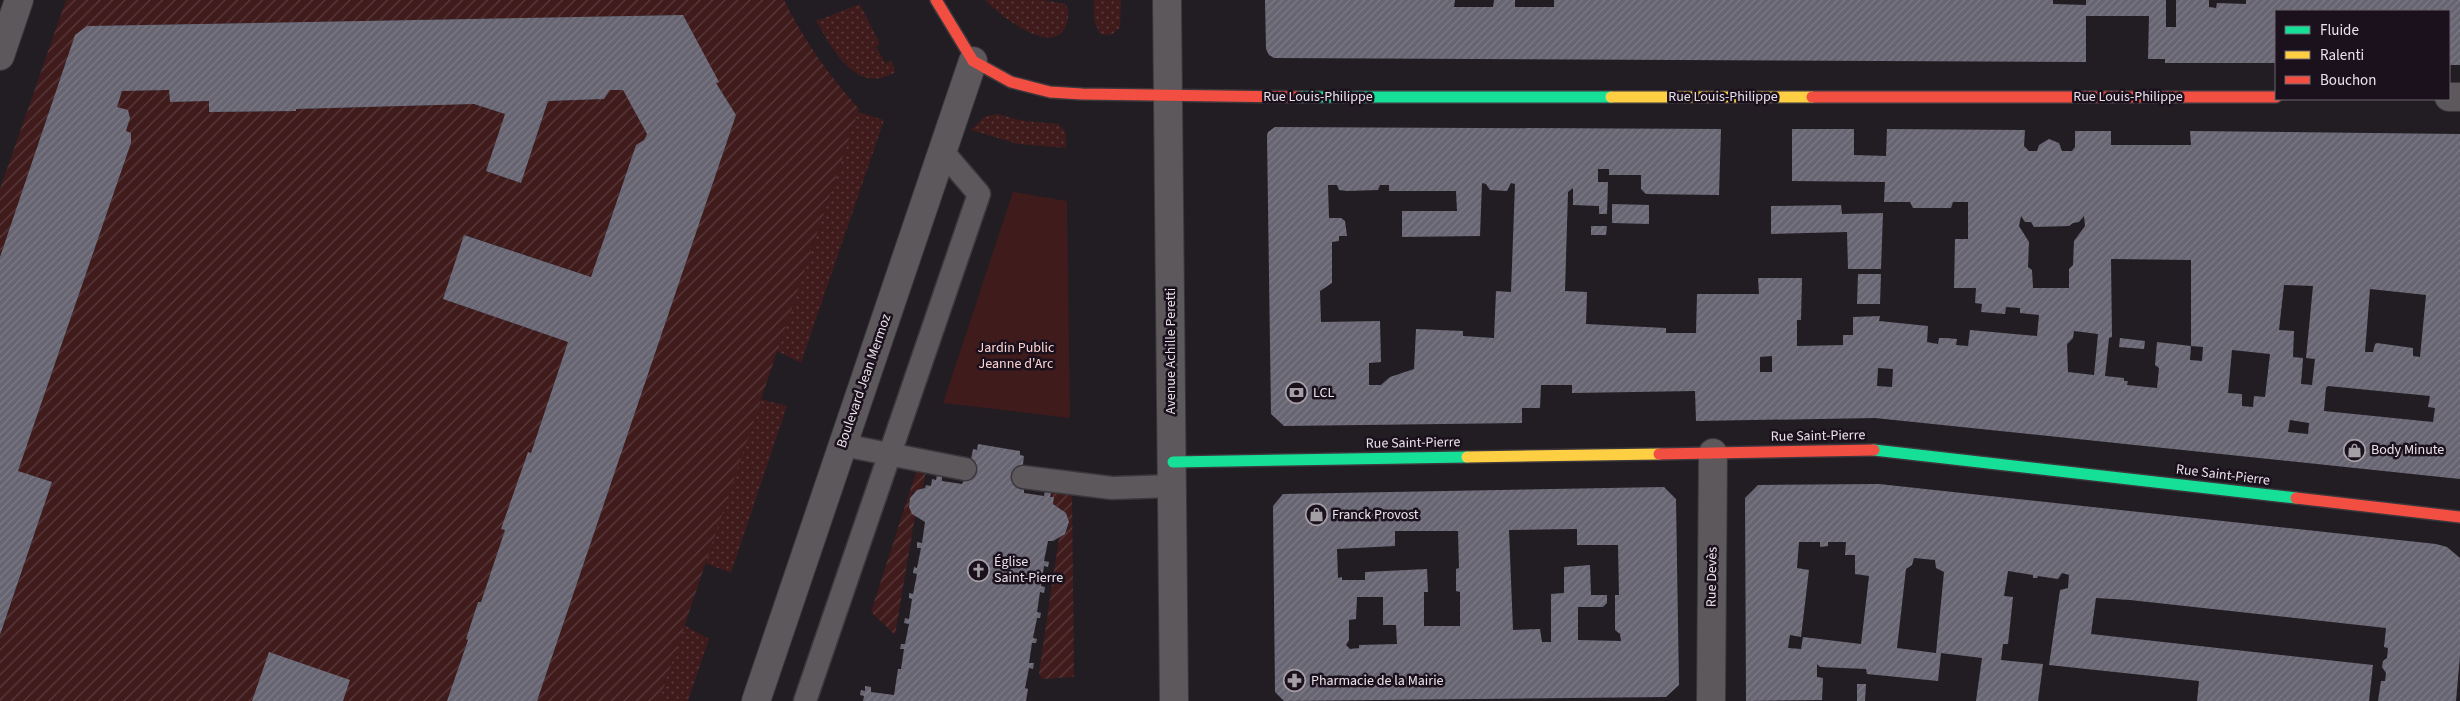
<svg xmlns="http://www.w3.org/2000/svg" width="2460" height="701" viewBox="0 0 2460 701" font-family="'Source Sans 3',sans-serif">
<style>
.grass{fill:url(#grass-dots)}
.park{fill:#3f1b1c}
.garden{fill:url(#garden-furrows)}
.building{fill:url(#building-hatch);fill-rule:evenodd}
.lines{fill:none;stroke-linecap:round;stroke-linejoin:round}
.lane-casing{stroke:#3b373c;stroke-width:25}
.street-casing{stroke:#3b373c;stroke-width:30}
.fast-casing{stroke:#3b373c;stroke-width:14}
.slow-casing{stroke:#3b373c;stroke-width:14}
.jam-casing{stroke:#3b373c;stroke-width:14}
.lane{stroke:#5c585c;stroke-width:22}
.street{stroke:#5c585c;stroke-width:28}
.fast{stroke:#16e098;stroke-width:11}
.slow{stroke:#ffcf43;stroke-width:11}
.jam{stroke:#f24e42;stroke-width:11}
.labels{text-anchor:middle;dominant-baseline:central;stroke-width:5;stroke-linejoin:round;paint-order:stroke}
.street-label{font-size:14px;fill:#eae3eb;stroke:#1a111d}
.park-label{font-size:14px;fill:#fed4d1;stroke:#1a111d}
.poi-label{font-size:14px;fill:#eae3eb;stroke:#1a111d;text-anchor:start}
</style>
<defs>
<pattern id="grass-dots" width="8" height="8" patternUnits="userSpaceOnUse" patternTransform="scale(1.25)"><rect width="8" height="8" fill="#3f1b1c"/><path d="M2 2h.1M6 6h.1" fill="none" stroke="#5b3c3d" stroke-width="1.8" stroke-linecap="round"/></pattern>
<pattern id="garden-furrows" width="10" height="10" patternUnits="userSpaceOnUse" patternTransform="scale(1.25)"><rect width="10" height="10" fill="#3f1b1c"/><path d="M-1 1l2-2M0 10L10 0M9 11l2-2" fill="none" stroke="#5b3c3d"/></pattern>
<pattern id="building-hatch" width="6" height="6" patternUnits="userSpaceOnUse" patternTransform="scale(1.25)"><rect width="6" height="6" fill="#686573"/><path d="M-1 1l2-2M0 6l6-6M5 7l2-2" fill="none" stroke="#7e7b87"/></pattern>
</defs>
<rect width="100%" height="100%" fill="#221d23"/>
<path class="grass" d="M985,0H1042L1066,4C1069,12 1069,22 1064,30C1047,54 998,14 985,0Z
M1094,0H1121L1120,28L1111,35L1100,34L1094,20Z
M860,4L880,44L876,47L886,64L890,60L895,68L894,73C890,75 884,77 880,78C849,84 829,42 816,21Z
M858,112L884,120L801,363L777,351Z
M997,114L1024,121L1058,124L1066,132V148L1018,144L971,130L984,117Z
M760,399L787,406L731,573L705,563Z
M684,625L709,639L688,701H659Z"/>
<path class="park" d="M1013,192L1067,201L1070,418L943,403Z"/>
<path class="garden" d="M66,0H784C804,41 829,75 859,109L659,701H537L736,115L716,83L718,81L683,15L87,26L75,35L0,257V189Z
M169,90L170,102L209,101L210,112L296,111V109L474,104L505,114L486,171L521,183L548,101L604,99L610,90H623L647,134L644,140L636,145L591,277L465,235L443,299L568,342L531,453L528,452L502,529L505,530L481,602H478L466,638L468,640L447,701H0V636L52,482L18,471L131,143V133L126,131L130,118L128,111L117,107L122,91Z
M917,469L926,470L923,488L912,493L909,502L915,516L895,635L871,612Z
M1051,492L1072,495L1074,677L1042,679L1039,673L1059,538L1065,534L1069,526L1066,513L1053,504L1054,498L1050,497Z"/>
<path class="building" d="M1265,0H1455L1454,7H1493L1494,0H1515V7H1554V0H2053V4L2086,5V0H2166V27H2176V0H2209V7L2216,8L2217,3L2246,4V0H2460V65H2449V11H2276V63H2165V59H2148L2149,16H2086V62L1274,58L1269,55L1266,49Z
M683,15L719,82L716,83L736,115L537,701H447L468,640L466,639L478,602H481L505,530L501,529L528,452L531,453L568,342L443,299L464,235L591,277L636,145L644,140L647,134L623,90H610L604,99L548,101L521,183L486,171L505,114L474,104L296,109V111L209,112V101L170,102L169,90L122,91L117,107L128,110L130,118L126,131L131,133V143L18,471L52,482L0,635V257L75,35L87,26Z
M1275,127L1721,129L1719,195L1646,194L1641,189V175H1609V169H1598V182H1608L1607,214H1599V206L1573,205V188L1568,192L1565,291L1587,292L1586,324L1666,328V333H1696L1697,294H1759L1758,278H1802L1801,320H1797V346L1843,345V335H1853V317L1880,316L1879,321L1928,326L1927,342L1938,344L1939,338H1946L1957,339L1956,345L1968,346L1970,330L2037,336L2039,315L2020,313V308L2006,307L2005,314L1981,312L1982,304L1975,303L1976,288H1954L1955,239H1968V202H1953L1951,208H1913L1910,202H1884L1885,182L1792,181V129H1854V155L1886,156L1887,129L2025,130L2024,146L2029,151H2037L2039,145L2049,139L2059,143L2062,151H2072L2075,147V131H2111V145H2191L2190,131L2460,134V479L1875,418L1696,421L1695,391L1572,393V385H1541L1540,408H1522V423L1284,426L1271,414L1267,136L1268,132ZM1482,183L1486,184L1490,190L1507,191L1511,183L1515,184L1511,292L1496,291L1494,338L1463,336V331L1416,329L1414,369L1390,377L1381,385H1369V363L1381,362L1380,321L1321,322L1320,291L1332,283V242L1339,241V236H1347L1345,221L1341,218H1329L1328,185H1337L1339,190L1347,191L1378,190L1380,185H1389V191H1456L1457,211H1402V237L1480,236ZM2021,216L2025,222H2031L2034,227L2069,226L2073,223L2079,222L2084,216L2085,226L2074,241L2073,265L2069,269V288H2033L2032,270L2028,267L2029,242L2019,226ZM2111,259L2191,260V346L2157,342L2155,365L2159,368L2157,388L2127,385L2128,381H2124V378L2105,376L2109,338L2112,337ZM2284,285L2313,286L2306,358L2315,359L2312,385L2301,384L2303,358L2293,357L2294,331L2279,330ZM2370,289L2426,295L2420,357L2413,356V348L2377,343L2375,344L2373,352H2365ZM2074,331L2098,334L2094,375L2068,372L2067,344L2073,338ZM2191,346L2203,347L2202,361L2190,360ZM2232,350L2270,354L2265,397L2254,396L2253,407L2242,406V394L2228,393ZM1772,356V372H1760V357ZM1878,368L1893,369L1892,387L1877,386ZM2328,386L2430,396L2428,407L2435,408L2433,422L2324,411L2326,388ZM2290,420L2309,423L2308,434L2288,432Z
M1612,204L1649,205V224L1612,223Z
M1841,205L1842,214L1883,213L1881,269H1848L1847,232L1771,234V206Z
M1591,226H1607L1606,235H1591Z
M1858,274H1881L1880,304H1857Z
M2120,338L2145,341L2144,349L2119,347Z
M978,444L1020,451V455L1024,456L1020,488L1024,489V493L1044,496L1045,491L1051,492L1050,497H1054L1053,504L1066,513L1069,522L1065,534L1053,541H1048L1044,561L1049,562L1048,567L1044,566L1041,586L1045,587L1044,593L1040,592L1037,612L1041,613L1040,618H1037L1033,638L1037,639L1036,643H1032L1029,663H1034L1033,669L1029,668L1025,688L1028,689L1026,701H863L864,696L860,695L861,690L865,691V686L871,687V692L894,695L898,669H901L904,649H900L901,644H905L909,624L904,623L905,618L909,619L912,599L909,598V593L913,594L917,574L913,573L914,567L917,568L921,548H917V542L922,543L925,522L912,514L909,507L910,498L917,490L925,488L926,485L931,486L932,479L936,480L937,475H942V481L962,484L964,480L967,481L973,449L977,450Z
M1879,484L2436,544L2447,547L2460,558V656L2456,701H2378L2381,681H2385L2386,673L2382,667L2383,661L2387,658L2388,648L2384,647L2386,628L2130,600L2096,598L2091,634L2373,665L2369,701H2197L2199,681L2049,665L2060,590L2068,588L2069,575L2062,573L2058,579L2038,576L2037,578H2033V575L2008,571L2004,596L2013,597L2008,644H2003L2001,660L2043,664L2038,701H1976L1982,658L1941,653L1938,681L1867,674L1866,669L1820,667L1817,664V677L1823,678L1822,700L1746,701L1745,498L1758,485ZM1799,542H1820V547L1828,546V542H1846L1845,555H1855V574L1869,576L1861,644L1803,637L1801,649L1788,648L1790,635L1801,637L1809,570L1797,568ZM1914,558L1935,560L1936,568L1944,572L1936,653L1897,648L1906,569L1912,565Z
M1664,487L1676,499L1679,685L1666,697L1284,701L1275,692L1273,506L1283,494ZM1577,529V545H1618L1619,595H1615V630L1620,634L1621,641L1578,640V607H1603L1607,603V595H1591L1590,565L1564,567V593L1551,594V642H1542L1540,629L1513,630L1509,530ZM1395,531H1458L1459,568L1456,569V591L1460,592V626H1424V592H1428L1427,569L1365,572V580H1342V577L1338,578L1337,549L1395,546ZM1357,597H1383V625H1396L1397,644L1359,645V648L1350,649L1346,645L1349,640V620L1356,619Z
M269,652L350,680L343,701H252Z
M1857,684H1866L1865,701H1857Z"/>
<g class="lines">
<defs>
<path id="lane" d="M843,445L965,469
M1023,477L1112,488L1173,486
M805,701L979,194L942,151"/>
<path id="street" d="M1167,0L1174,701
M0,56L19,0
M2449,97H2460
M756,701L973,61
M1711,701L1713,453"/>
<path id="fast" d="M1299,97H1611
M1874,450L2296,498
M1173,462L1467,457"/>
<path id="slow" d="M1611,97H1812
M1467,457L1659,454"/>
<path id="jam" d="M936,0L973,61L1011,82L1050,92L1082,94L1299,97
M1812,97H2276
M1659,454L1874,450
M2296,498L2460,517"/>
</defs>
<use href="#lane" class="lane-casing"/>
<use href="#street" class="street-casing"/>
<use href="#fast" class="fast-casing"/>
<use href="#slow" class="slow-casing"/>
<use href="#jam" class="jam-casing"/>
<use href="#lane" class="lane"/>
<use href="#street" class="street"/>
<use href="#fast" class="fast"/>
<use href="#slow" class="slow"/>
<use href="#jam" class="jam"/>
</g>
<defs>
<symbol id="bank-ring" viewBox="-11 -11 22 22"><circle r="9.5" fill="#1a111d" stroke="#a49ea5" stroke-width="1.5"/><path d="M-6-4H6V4H-6ZM0-2.3a2.3 2.3 0 1 0 0 4.6a2.3 2.3 0 1 0 0-4.6Z" fill="#a49ea5"/></symbol>
<symbol id="shop-ring" viewBox="-11 -11 22 22"><circle r="9.5" fill="#1a111d" stroke="#a49ea5" stroke-width="1.5"/><path d="M-5-2.5h2.3a2.7 3.5 0 0 1 5.4 0H5L5.5 6h-11ZM-1.5-2.5h3a1.5 2.3 0 0 0-3 0Z" fill="#a49ea5"/></symbol>
<symbol id="church-ring" viewBox="-11 -11 22 22"><circle r="9.5" fill="#1a111d" stroke="#a49ea5" stroke-width="1.5"/><path d="M-1.2-6h2.4v3.5h3.3v2.4h-3.3V6h-2.4V-.1h-3.3v-2.4h3.3Z" fill="#a49ea5"/></symbol>
<symbol id="pharmacy-ring" viewBox="-11 -11 22 22"><circle r="9.5" fill="#1a111d" stroke="#a49ea5" stroke-width="1.5"/><path d="M-2-6h4v4h4v4h-4v4h-4v-4h-4v-4h4Z" fill="#a49ea5"/></symbol>
</defs>
<g fill-rule="evenodd">
<use href="#bank-ring" x="1284" y="380" width="25" height="25"/>
<use href="#shop-ring" x="2342" y="438" width="25" height="25"/>
<use href="#shop-ring" x="1304" y="502" width="25" height="25"/>
<use href="#church-ring" x="966" y="558" width="25" height="25"/>
<use href="#pharmacy-ring" x="1282" y="668" width="25" height="25"/>
</g>
<g class="labels">
<g class="street-label">
<text x="1318" y="97">Rue Louis-Philippe</text>
<text x="1723" y="97">Rue Louis-Philippe</text>
<text x="2128" y="97">Rue Louis-Philippe</text>
<text transform="translate(1171 351) rotate(-90)">Avenue Achille Peretti</text>
<text transform="translate(864 381) rotate(-71)">Boulevard Jean Mermoz</text>
<text transform="translate(1818 436) rotate(-1)">Rue Saint-Pierre</text>
<text transform="translate(1413 443) rotate(-1)">Rue Saint-Pierre</text>
<text transform="translate(2223 475) rotate(7)">Rue Saint-Pierre</text>
<text transform="translate(1712 577) rotate(-89)">Rue Devès</text>
</g>
<g class="park-label">
<text x="1016" y="348">Jardin Public<tspan x="1016" dy="16">Jeanne d'Arc</tspan></text>
</g>
<g class="poi-label">
<text x="1313" y="393">LCL</text>
<text x="2371" y="450">Body Minute</text>
<text x="1332" y="515">Franck Provost</text>
<text x="994" y="562">Église<tspan x="994" dy="16">Saint-Pierre</tspan></text>
<text x="1311" y="681">Pharmacie de la Mairie</text>
</g>
</g>
<rect x="2275" y="10" width="175" height="90" fill="#1a111d" stroke="#6d656f"/>
<rect x="2285" y="26" width="25" height="8" fill="#16e098" stroke="#6d656f"/>
<text x="2320" y="35" font-size="15" fill="#eae3eb">Fluide</text>
<rect x="2285" y="51" width="25" height="8" fill="#ffcf43" stroke="#6d656f"/>
<text x="2320" y="60" font-size="15" fill="#eae3eb">Ralenti</text>
<rect x="2285" y="76" width="25" height="8" fill="#f24e42" stroke="#6d656f"/>
<text x="2320" y="85" font-size="15" fill="#eae3eb">Bouchon</text>
</svg>
